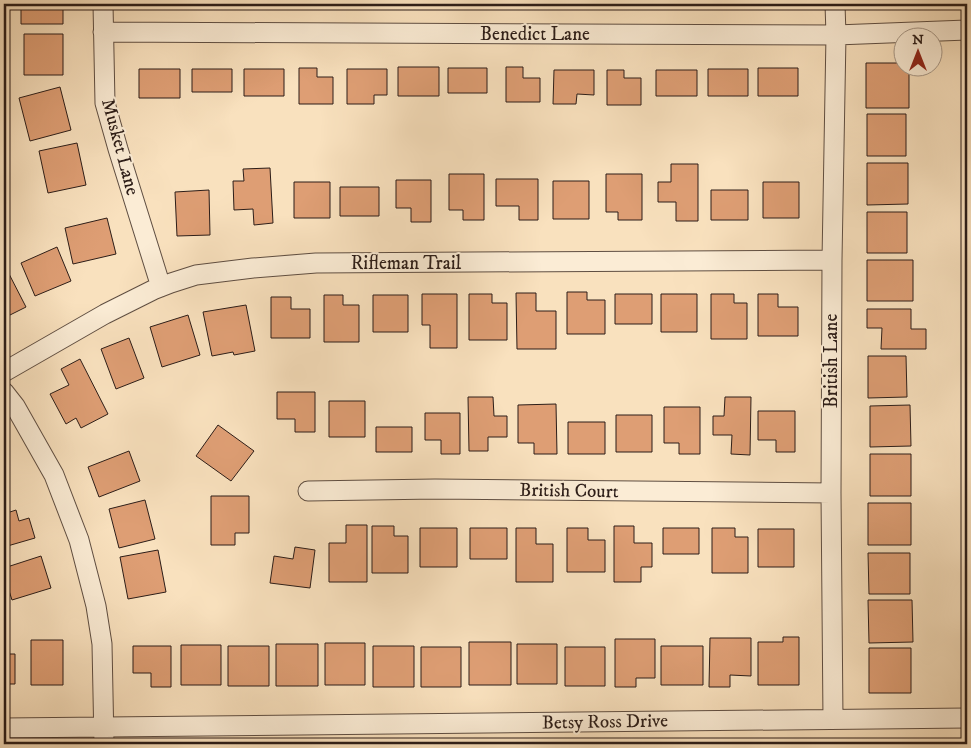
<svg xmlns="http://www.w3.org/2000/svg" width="971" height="748" viewBox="0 0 971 748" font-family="'IM FELL DW Pica',serif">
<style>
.building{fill:#de9e74;stroke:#2c1d18}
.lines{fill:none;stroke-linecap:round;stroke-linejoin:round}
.minor-casing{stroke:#5f4e42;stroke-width:21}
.minor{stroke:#fbecd5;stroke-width:19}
.labels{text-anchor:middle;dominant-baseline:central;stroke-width:4;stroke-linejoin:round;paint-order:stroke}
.street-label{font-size:19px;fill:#2c1d18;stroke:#fbecd5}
</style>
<rect width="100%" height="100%" fill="#f9e1be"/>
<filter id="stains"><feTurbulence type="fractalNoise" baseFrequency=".004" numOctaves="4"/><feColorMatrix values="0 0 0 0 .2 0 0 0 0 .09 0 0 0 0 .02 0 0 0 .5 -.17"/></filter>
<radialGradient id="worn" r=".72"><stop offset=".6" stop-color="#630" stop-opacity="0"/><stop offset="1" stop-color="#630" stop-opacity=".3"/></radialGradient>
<path class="building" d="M21,4H63V24H21Z
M24,34H63V75H24Z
M866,63H904V68H909V108H866Z
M398,67H439V96H398Z
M506,67H523V78H540V102H506Z
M299,68H317V77H333V104H299Z
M448,68H487V93H448Z
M758,68H798V96H758Z
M139,69H180V98H139Z
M192,69H232V92H192Z
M244,69H284V96H244Z
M347,69H387V95H374V104H347Z
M708,69H748V96H708Z
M554,70H594V95L577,94L576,104H553Z
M607,70H624V78H641V105H607Z
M656,70H697V96H656Z
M60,87L71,130L30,141L19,98Z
M867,114H906V156H867Z
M77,143L86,185L48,193L39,151Z
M867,163H908V204L867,205Z
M671,164H698V221H676V202H658V182H671Z
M270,168L273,223L254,225L253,209L234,210L233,181H244L243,169Z
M449,174H484V220H463V210H449Z
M606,174H642V220H618V212H606Z
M496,179H538V220H519V206H496Z
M396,180H431V222H411V208H396Z
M553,181H589V219H553Z
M294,182H330V218H294Z
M763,182H799V218H763Z
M340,187H379V216H340Z
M209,190L210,235L177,236L175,192Z
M711,190H748V220H711Z
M867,212H907V253H867Z
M107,218L116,254L73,264L65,228Z
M57,247L71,281L35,296L21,263Z
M867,260H913V301H867Z
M7,270L26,307L4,318V271Z
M567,292H587V300H605V334H567Z
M516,293H536V311H556V349H517Z
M422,294H457V348H430V325H422Z
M469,294H492V303H507V340H469Z
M615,294H652V324H615Z
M661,294H697V332H661Z
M711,294H734V303H747V339H711Z
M758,294H778V307H798V336H758Z
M324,295H343V305H359V342H324Z
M373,295H408V332H373Z
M271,297H291V309H310V338H271Z
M246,305L255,351L234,355L233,352L212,356L203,312Z
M867,309H911V329H926V349H881L882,328H867Z
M188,315L200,355L162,367L150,327Z
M129,338L144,378L116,389L101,349Z
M868,356H906L907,397L868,398Z
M80,359L108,414L81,428L76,418L66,424L50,394L69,385L61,369Z
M277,392H315V432H295V419H277Z
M468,397H493L494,416H507V437H488V451H469Z
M725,397H751L750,455L731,454L732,435H713V416H724Z
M329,401H365V437H329Z
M556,404L557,454H534V443H518V405Z
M910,405L911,446L870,447V406Z
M664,407H700V454H679V443H664Z
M758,411H795V452H776V440H758Z
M425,413H460V454H441V440H425Z
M616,415H652V452H616Z
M568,422H605V454H568Z
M218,425L254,451L231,481L196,456Z
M376,427H412V452H376Z
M129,451L140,481L99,497L88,467Z
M870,454H911V496H870Z
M4,465L8,475L4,477Z
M211,496H249V533H235V545H211Z
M145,500L155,539L119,548L109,509Z
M868,503H911V545H868Z
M16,510L19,521L29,518L35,538L4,547V514Z
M346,525H367V582H329V543H346Z
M372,526H394V536H408V573H372Z
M614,526H634V543H652V567H641V582H614Z
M420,528H457V567H420Z
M470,528H507V559H470Z
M516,528H536V544H553V582H516Z
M567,528H588V540H605V572H567Z
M663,528H699V554H663Z
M712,528H735V537H748V573H712Z
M758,529H794V567H758Z
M295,547L315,550L310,588L270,583L274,556L293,559Z
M158,550L166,592L128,599L120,557Z
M868,553H910V594H869Z
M41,556L51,588L12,600L4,575V568Z
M868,600H912L913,642L869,643Z
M783,637H799V685H758V642H783Z
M710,638H751V676L730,675V687H709Z
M615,639H655V678H636V687H615Z
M31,640H63V685H31Z
M469,642H511V685H469Z
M325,643H365V685H325Z
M276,644H318V686H276Z
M517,644H557V684H517Z
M181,645H221V685H181Z
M133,646H171V687H151V673H133Z
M228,646H269V686H228Z
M373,646H414V687H373Z
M661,646H703V685H661Z
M421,647H461V687H421Z
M565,647H605V686H565Z
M869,648H911V693H869Z
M4,654H15V684H4Z"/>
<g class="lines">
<defs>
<path id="minor" d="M103,4L105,103L118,149L161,287
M103,32L836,35L967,30
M4,372L105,314L153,290L171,283L196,275L253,268L316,263L832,260
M4,392L15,406L54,475L79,540L96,606L102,644L104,744
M308,491L435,489L831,493
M833,719L831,493L832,260L836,35L835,4
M4,728L967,718"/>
</defs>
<use href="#minor" class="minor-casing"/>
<use href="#minor" class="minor"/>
</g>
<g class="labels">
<g class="street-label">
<text x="535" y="34">Benedict Lane</text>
<text transform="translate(120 147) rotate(75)">Musket Lane</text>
<text x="406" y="263">Rifleman Trail</text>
<text transform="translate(831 361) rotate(-90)">British Lane</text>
<text transform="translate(569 491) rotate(1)">British Court</text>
<text transform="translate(605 722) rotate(-1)">Betsy Ross Drive</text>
</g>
</g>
<rect width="971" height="748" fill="none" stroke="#f9e1be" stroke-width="20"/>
<rect x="5" y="5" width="961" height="738" fill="none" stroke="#2c1d18" stroke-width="2.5"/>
<rect x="10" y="10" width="951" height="728" fill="none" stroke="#2c1d18"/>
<g transform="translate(918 52)"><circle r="24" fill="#fbecd5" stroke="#a89989"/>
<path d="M0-4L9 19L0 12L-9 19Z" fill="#8f2418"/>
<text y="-8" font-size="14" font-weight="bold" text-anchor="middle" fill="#2c1d18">N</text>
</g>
<rect width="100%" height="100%" filter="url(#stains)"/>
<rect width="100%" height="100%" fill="url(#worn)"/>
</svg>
